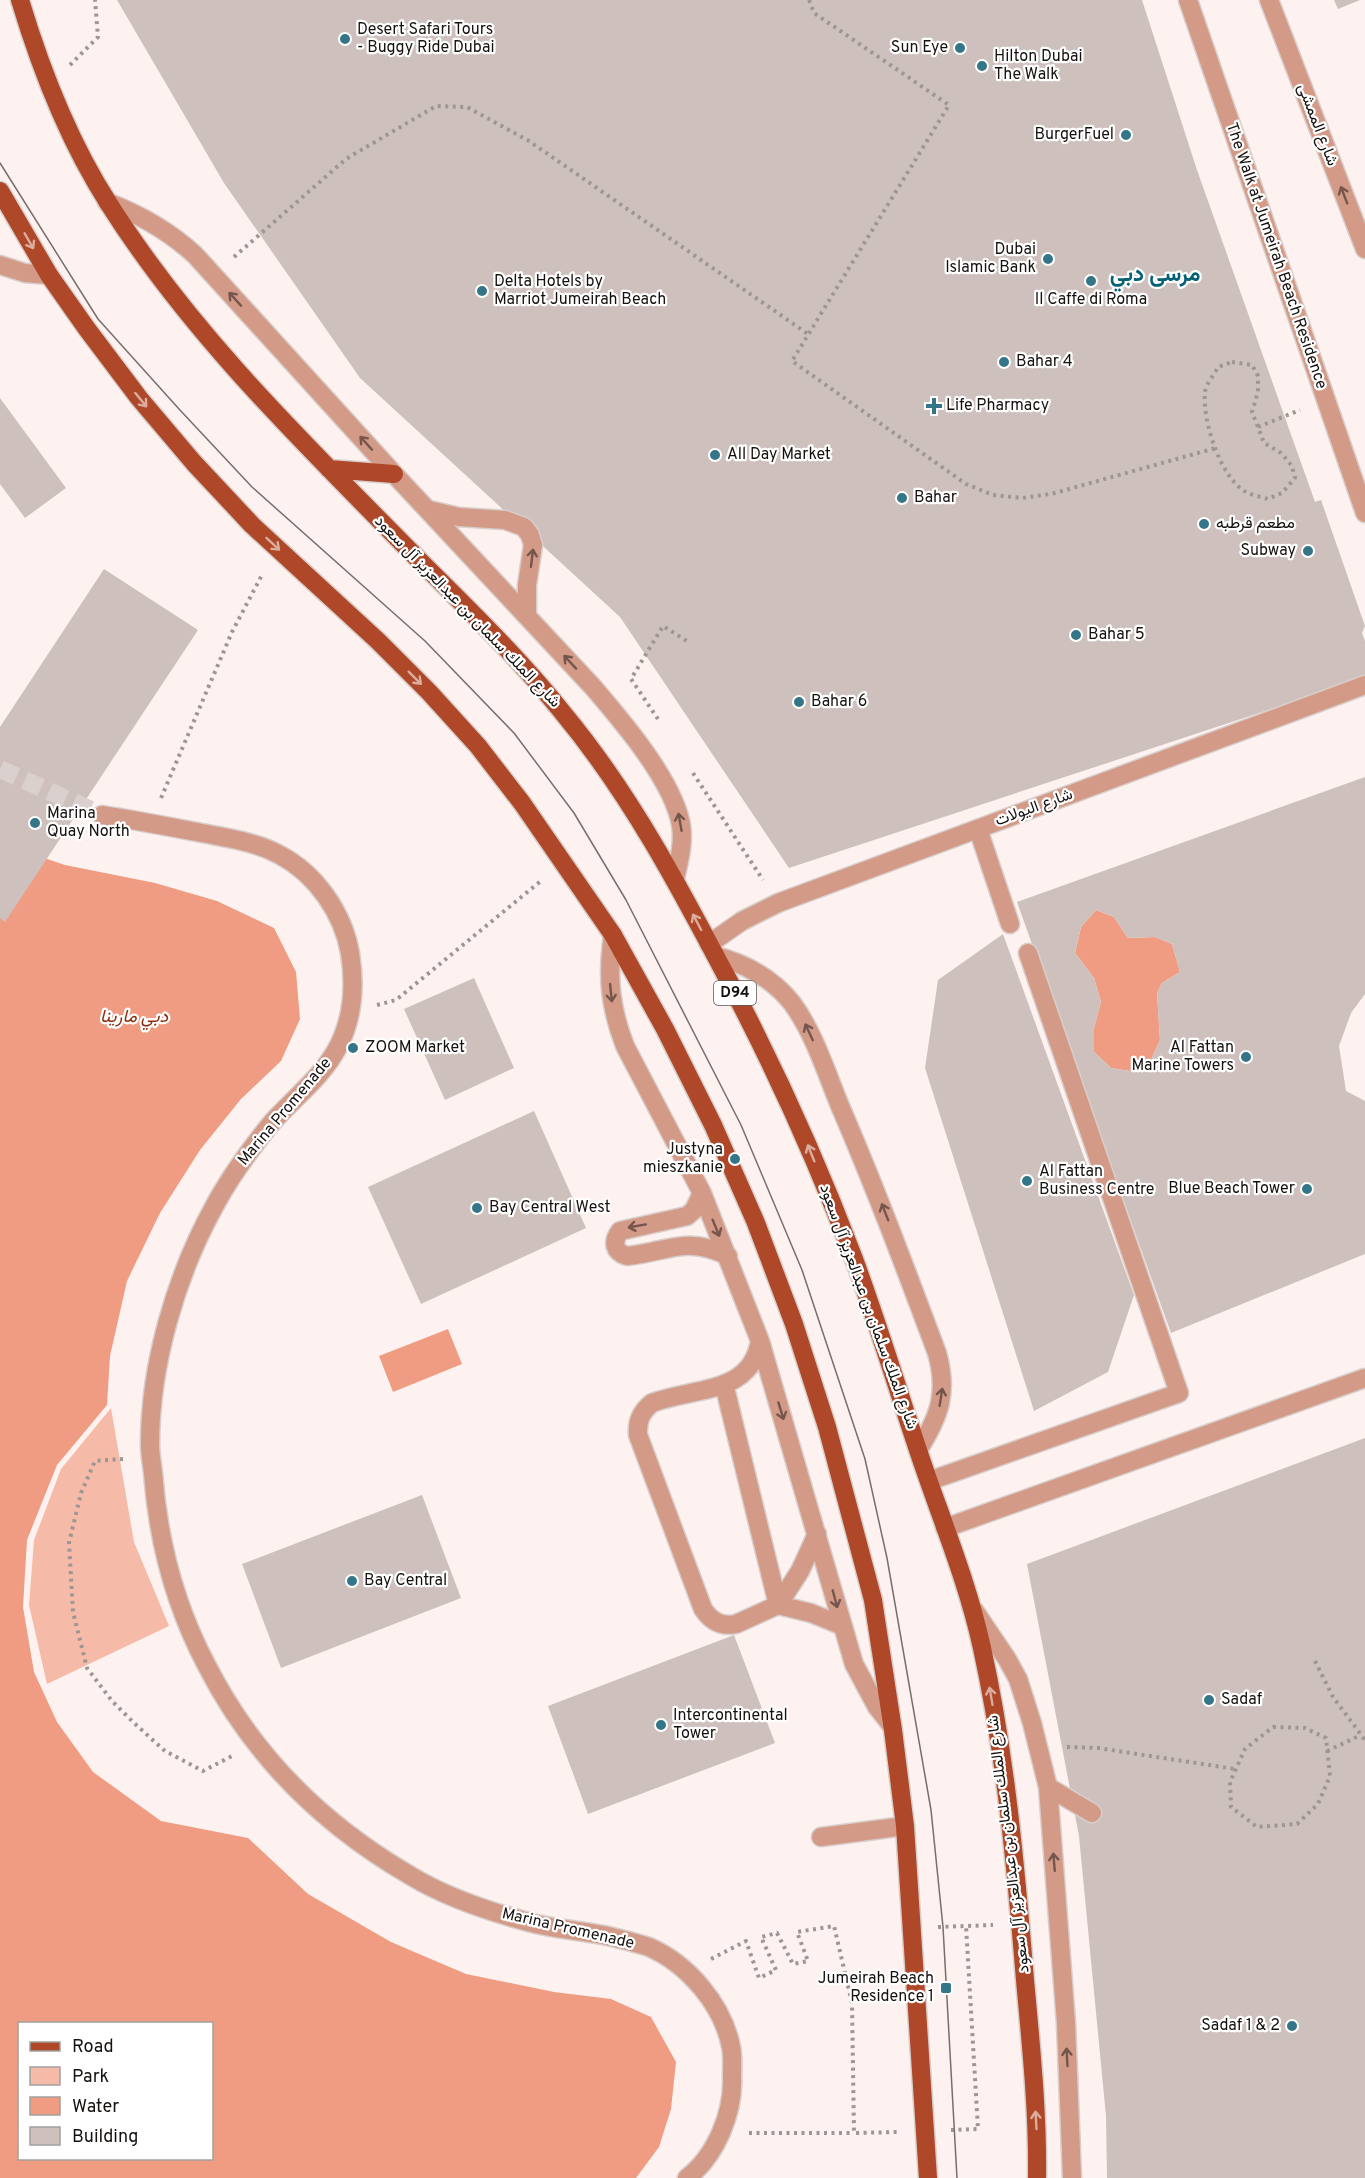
<svg xmlns="http://www.w3.org/2000/svg" width="1365" height="2178" viewBox="0 0 1365 2178" font-family="Overpass,Vazirmatn,sans-serif">
<style>
.green{fill:#f6baa8}
.water{fill:#f09c83;fill-rule:evenodd}
.building{fill:#cec1bd;fill-rule:evenodd}
.lines{fill:none;stroke-linecap:round;stroke-linejoin:round}
.pedestrian-tunnel{stroke:#dad0cd;stroke-width:18;stroke-dasharray:18 9;stroke-linecap:butt}
.service-casing{stroke:#d8cecb;stroke-width:21}
.pedestrian-casing{stroke:#d8cecb;stroke-width:21}
.minor-casing{stroke:#d8cecb;stroke-width:21}
.primary-casing{stroke:#d8cecb;stroke-width:21}
.path{stroke:#9e9693;stroke-width:4;stroke-dasharray:3 4.5;stroke-linecap:butt}
.service{stroke:#d49a88;stroke-width:18}
.pedestrian{stroke:#d49a88;stroke-width:18}
.minor{stroke:#d49a88;stroke-width:18}
.primary{stroke:#ae4828;stroke-width:18}
.tram{stroke:#766f6c;stroke-width:1.5}
.oneway{stroke:#74564c}
.oneway2{stroke:#dbad9e}
.poi-dot{fill:#347687;stroke:#fff;stroke-width:2}
.labels{text-anchor:middle;dominant-baseline:central;stroke-width:4.5;stroke-linejoin:round;paint-order:stroke}
.shield{fill:#fff;stroke:#5b5857;stroke-width:1.5}
.shield-label{font-size:15px;font-weight:bold;fill:#15110f}
.poi-label{font-size:16px;fill:#15110f;stroke:#fff;text-anchor:start}
.street-label{font-size:16px;fill:#15110f;stroke:#fff}
.water-label{font-size:18px;font-style:italic;fill:#8b2b09;stroke:#fff}
.district-label{font-size:22px;font-weight:bold;fill:#066174;stroke:#fff}
</style>
<rect width="100%" height="100%" fill="#fdf2ef"/>
<path class="green" d="M111,1408L134,1542L169,1626L47,1684L29,1605L34,1540L61,1469Z"/>
<path class="water" d="M0,843L65,865L155,883L217,901L274,928L296,972L300,1019L281,1061L241,1099L200,1150L160,1213L127,1281L110,1356L107,1405L57,1465L27,1540L23,1607L34,1672L57,1722L93,1772L161,1821L248,1838L308,1894L391,1942L466,1974L554,1992L611,1999L651,2017L676,2062L671,2109L659,2147L636,2178H0ZM20,2024H212V2158H20Z
M1096,910L1114,917L1128,938L1155,937L1172,944L1180,972L1162,983L1157,993L1160,1040L1150,1062L1130,1071L1111,1068L1094,1052V1028L1101,1002L1094,978L1075,953L1081,927Z
M448,1329L462,1364L393,1392L379,1356Z"/>
<path class="building" d="M117,0H1142L1197,170L1315,502L1321,500L1365,626L1362,633L1365,641V678L789,868L620,617L360,378L224,183Z
M1334,0H1360L1338,9Z
M0,398L66,488L25,518L0,484Z
M104,569L198,630L5,922L0,918V727Z
M1365,777V994L1351,1013L1339,1046L1346,1091L1365,1101V1254L1171,1333L1017,902ZM1096,910L1114,917L1128,938L1155,937L1172,944L1180,972L1162,983L1157,993L1160,1040L1150,1062L1130,1071L1111,1068L1094,1052V1028L1101,1002L1094,978L1075,953L1081,927Z
M1003,934L1134,1295L1108,1372L1034,1411L925,1068L938,980Z
M474,978L514,1068L445,1100L404,1009Z
M534,1111L586,1228L421,1304L368,1187Z
M1365,1438V2178H1107L1106,2116L1079,1836L1027,1564Z
M422,1495L461,1598L281,1668L242,1564Z
M734,1635L775,1743L588,1814L548,1706Z"/>
<g class="lines">
<path class="pedestrian-tunnel" d="M0,769L102,815"/>
<defs>
<path id="service" d="M107,202C141,215 169,231 195,255L394,474L592,686C622,721 673,780 681,825C684,843 679,861 675,879
M0,265L25,273L49,275
M429,510L459,517L505,520L524,527L530,535L533,545L527,585V616
M978,829L1010,924
M613,935C607,977 610,1007 625,1046L702,1193L760,1341L854,1664L877,1707L892,1726
M716,956C746,964 772,978 792,1003C814,1033 826,1072 840,1106C875,1187 906,1270 937,1353C948,1392 940,1416 918,1450
M702,1193L694,1210L687,1216L620,1231C612,1242 614,1252 627,1256C668,1252 686,1235 728,1256
M760,1341C751,1395 694,1387 652,1403C641,1412 637,1421 638,1435L703,1609C711,1621 721,1627 736,1624L778,1605L800,1571L817,1534
M724,1384L778,1605
M929,1481L1179,1393L1028,953
M945,1528L1365,1378
M778,1605L811,1613L843,1626
M974,1610L1007,1659L1018,1679L1032,1723L1048,1787L1066,2023L1072,2178
M1048,1787L1092,1813
M821,1837L905,1826"/>
<path id="pedestrian" d="M1188,0L1365,513
M102,815C134,820 165,826 197,832C225,838 255,841 280,855C316,874 343,913 350,953C355,984 353,1018 338,1047C322,1078 291,1100 269,1126C249,1151 230,1177 215,1205C176,1275 150,1365 150,1444C150,1454 152,1464 153,1473C158,1540 175,1606 207,1666C253,1756 323,1825 411,1876C449,1899 493,1913 536,1924C561,1930 587,1931 612,1937C624,1940 637,1943 649,1947C688,1964 723,2005 731,2047C733,2056 732,2067 732,2076C734,2112 716,2156 687,2178"/>
<path id="minor" d="M1269,0L1365,249
M709,944L742,921L778,903L1365,685"/>
<path id="primary" d="M20,0C41,70 69,142 109,204C193,337 309,448 418,559C468,609 519,658 563,713C632,796 682,892 732,987C778,1075 819,1166 854,1259C877,1321 896,1384 917,1447C939,1514 967,1579 982,1648C1006,1757 1016,1869 1025,1980C1031,2046 1038,2112 1037,2178
M0,191L49,275L87,329L139,398L194,463L252,525L378,641L429,692L478,746L522,803L613,935L665,1029L713,1125L756,1223L794,1324L827,1427L873,1600L893,1730L905,1826L928,2178
M329,469L394,474"/>
</defs>
<use href="#service" class="service-casing"/>
<use href="#pedestrian" class="pedestrian-casing"/>
<use href="#minor" class="minor-casing"/>
<use href="#primary" class="primary-casing"/>
<path class="path" d="M809,0L814,13L949,105L792,361L966,484L993,495L1022,498L1051,494L1216,448
M70,65L98,37L95,0
M234,257L346,159L436,106L467,107L529,141L808,334
M1232,362L1252,365L1258,376V392L1252,412L1258,427L1264,443L1281,453L1292,466L1295,478L1282,493L1268,499C1261,497 1252,495 1246,492C1220,478 1202,419 1205,392C1206,384 1214,375 1218,367Z
M1258,427L1300,410
M658,719L631,679L663,626L690,643
M693,773L763,880
M161,798L232,632L263,573
M377,1005L396,1000L542,880
M123,1459L95,1461L81,1493L69,1543L73,1612L87,1668L112,1701L134,1723L165,1751L203,1771L234,1755
M1315,1661L1333,1697L1365,1740
M1273,1727L1305,1728L1326,1738L1330,1776L1318,1804L1297,1824L1257,1827L1231,1807L1230,1782L1245,1749Z
M1067,1747L1098,1748L1235,1769
M1327,1751L1361,1735
M938,1927L966,1926
M711,1959L746,1941L759,1978L776,1970L761,1937L777,1933L793,1964L808,1961L797,1932L834,1926L852,2003L854,2133L899,2132
M951,2130L978,2129L966,1926L993,1925
M749,2133H854"/>
<use href="#service" class="service"/>
<use href="#pedestrian" class="pedestrian"/>
<use href="#minor" class="minor"/>
<use href="#primary" class="primary"/>
<path class="tram" d="M0,163L98,319L179,409L252,487L425,641L514,733L574,813L626,900L741,1125L802,1270L865,1459L887,1558L931,1810L943,1927L957,2178"/>
</g>
<defs><path id="oneway-shaft" d="M-6 0H5M1.5-3L5.5 0L1.5 3" fill="none" stroke-width="1.6" stroke-linecap="round" stroke-linejoin="round" transform="scale(1.5)"/></defs>
<g class="oneway">
<use href="#oneway-shaft" transform="translate(1344 195) rotate(-111)"/>
<use href="#oneway-shaft" transform="translate(235 299) rotate(-132)"/>
<use href="#oneway-shaft" transform="translate(366 443) rotate(-132)"/>
<use href="#oneway-shaft" transform="translate(532 558) rotate(-83)"/>
<use href="#oneway-shaft" transform="translate(570 662) rotate(-133)"/>
<use href="#oneway-shaft" transform="translate(680 822) rotate(-100)"/>
<use href="#oneway-shaft" transform="translate(611 993) rotate(84)"/>
<use href="#oneway-shaft" transform="translate(809 1032) rotate(-115)"/>
<use href="#oneway-shaft" transform="translate(885 1212) rotate(-111)"/>
<use href="#oneway-shaft" transform="translate(637 1226) rotate(170)"/>
<use href="#oneway-shaft" transform="translate(716 1228) rotate(68)"/>
<use href="#oneway-shaft" transform="translate(941 1397) rotate(-81)"/>
<use href="#oneway-shaft" transform="translate(781 1411) rotate(73)"/>
<use href="#oneway-shaft" transform="translate(835 1599) rotate(75)"/>
<use href="#oneway-shaft" transform="translate(1054 1862) rotate(-95)"/>
<use href="#oneway-shaft" transform="translate(1067 2057) rotate(-93)"/>
</g>
<g class="oneway2">
<use href="#oneway-shaft" transform="translate(29 241) rotate(60)"/>
<use href="#oneway-shaft" transform="translate(141 400) rotate(51)"/>
<use href="#oneway-shaft" transform="translate(273 544) rotate(43)"/>
<use href="#oneway-shaft" transform="translate(415 678) rotate(45)"/>
<use href="#oneway-shaft" transform="translate(697 922) rotate(-118)"/>
<use href="#oneway-shaft" transform="translate(811 1153) rotate(-112)"/>
<use href="#oneway-shaft" transform="translate(991 1696) rotate(-100)"/>
<use href="#oneway-shaft" transform="translate(1036 2120) rotate(-93)"/>
</g>
<g class="poi-dot">
<circle cx="345" cy="39" r="6"/>
<circle cx="960" cy="48" r="6"/>
<circle cx="982" cy="66" r="6"/>
<circle cx="1126" cy="135" r="6"/>
<circle cx="1048" cy="259" r="6"/>
<circle cx="1091" cy="281" r="6"/>
<circle cx="482" cy="291" r="6"/>
<circle cx="1004" cy="362" r="6"/>
<path d="M931 397h6v6h6v6h-6v6h-6v-6h-6v-6h6z"/>
<circle cx="715" cy="455" r="6"/>
<circle cx="902" cy="498" r="6"/>
<circle cx="1204" cy="524" r="6"/>
<circle cx="1308" cy="551" r="6"/>
<circle cx="1076" cy="635" r="6"/>
<circle cx="799" cy="702" r="6"/>
<circle cx="35" cy="823" r="6"/>
<circle cx="353" cy="1048" r="6"/>
<circle cx="1246" cy="1057" r="6"/>
<circle cx="735" cy="1159" r="6"/>
<circle cx="1027" cy="1181" r="6"/>
<circle cx="1307" cy="1189" r="6"/>
<circle cx="477" cy="1208" r="6"/>
<circle cx="352" cy="1581" r="6"/>
<circle cx="1209" cy="1700" r="6"/>
<circle cx="661" cy="1725" r="6"/>
<rect x="940" y="1982" width="12" height="12" rx="3"/>
<circle cx="1292" cy="2026" r="6"/>
</g>
<g class="labels">
<rect class="shield" x="714" y="981" width="42" height="24" rx="4.5"/>
<g class="shield-label">
<text x="735" y="993">D94</text>
</g>
<g class="poi-label">
<text x="357" y="30">Desert Safari Tours<tspan x="357" dy="18">- Buggy Ride Dubai</tspan></text>
<text x="948" y="48" text-anchor="end">Sun Eye</text>
<text x="994" y="57">Hilton Dubai<tspan x="994" dy="18">The Walk</tspan></text>
<text x="1114" y="135" text-anchor="end">BurgerFuel</text>
<text x="1036" y="250" text-anchor="end">Dubai<tspan x="1036" dy="18">Islamic Bank</tspan></text>
<text x="494" y="282">Delta Hotels by<tspan x="494" dy="18">Marriot Jumeirah Beach</tspan></text>
<text x="1091" y="300" text-anchor="middle">Il Caffe di Roma</text>
<text x="1016" y="362">Bahar 4</text>
<text x="946" y="406">Life Pharmacy</text>
<text x="727" y="455">All Day Market</text>
<text x="914" y="498">Bahar</text>
<text x="1216" y="524">مطعم قرطبه</text>
<text x="1296" y="551" text-anchor="end">Subway</text>
<text x="1088" y="635">Bahar 5</text>
<text x="811" y="702">Bahar 6</text>
<text x="47" y="814">Marina<tspan x="47" dy="18">Quay North</tspan></text>
<text x="365" y="1048">ZOOM Market</text>
<text x="1234" y="1048" text-anchor="end">Al Fattan<tspan x="1234" dy="18">Marine Towers</tspan></text>
<text x="723" y="1150" text-anchor="end">Justyna<tspan x="723" dy="18">mieszkanie</tspan></text>
<text x="1039" y="1172">Al Fattan<tspan x="1039" dy="18">Business Centre</tspan></text>
<text x="1295" y="1189" text-anchor="end">Blue Beach Tower</text>
<text x="489" y="1208">Bay Central West</text>
<text x="364" y="1581">Bay Central</text>
<text x="1221" y="1700">Sadaf</text>
<text x="673" y="1716">Intercontinental<tspan x="673" dy="18">Tower</tspan></text>
<text x="934" y="1979" text-anchor="end">Jumeirah Beach<tspan x="934" dy="18">Residence 1</tspan></text>
<text x="1280" y="2026" text-anchor="end">Sadaf 1 &amp; 2</text>
</g>
<g class="street-label">
<text transform="translate(1317 125) rotate(69)">شارع الممشى</text>
<text transform="translate(1276 256) rotate(71)">The Walk at Jumeirah Beach Residence</text>
<text transform="translate(467 612) rotate(46)">شارع الملك سلمان بن عبدالعزيز آل سعود</text>
<text transform="translate(1034 808) rotate(-20)">شارع اليولات</text>
<text transform="translate(285 1112) rotate(-50)">Marina Promenade</text>
<text transform="translate(868 1307) rotate(70)">شارع الملك سلمان بن عبدالعزيز آل سعود</text>
<text transform="translate(1009 1844) rotate(-97)">شارع الملك سلمان بن عبدالعزيز آل سعود</text>
<text transform="translate(568 1929) rotate(13)">Marina Promenade</text>
</g>
<g class="water-label">
<text x="134" y="1017">دبي مارينا</text>
</g>
<g class="district-label">
<text x="1155" y="275">مرسى دبي</text>
</g>
</g>
<rect x="18" y="2022" width="195" height="138" fill="#ffffff" stroke="#a1a09f" stroke-width="1.5"/>
<rect x="30" y="2042" width="30" height="9" fill="#ae4828" stroke="#a1a09f" stroke-width="1.5"/>
<text x="72" y="2052" font-size="18" fill="#15110f">Road</text>
<rect x="30" y="2067" width="30" height="18" fill="#f6baa8" stroke="#a1a09f" stroke-width="1.5"/>
<text x="72" y="2082" font-size="18" fill="#15110f">Park</text>
<rect x="30" y="2097" width="30" height="18" fill="#f09c83" stroke="#a1a09f" stroke-width="1.5"/>
<text x="72" y="2112" font-size="18" fill="#15110f">Water</text>
<rect x="30" y="2127" width="30" height="18" fill="#cec1bd" stroke="#a1a09f" stroke-width="1.5"/>
<text x="72" y="2142" font-size="18" fill="#15110f">Building</text>
</svg>
